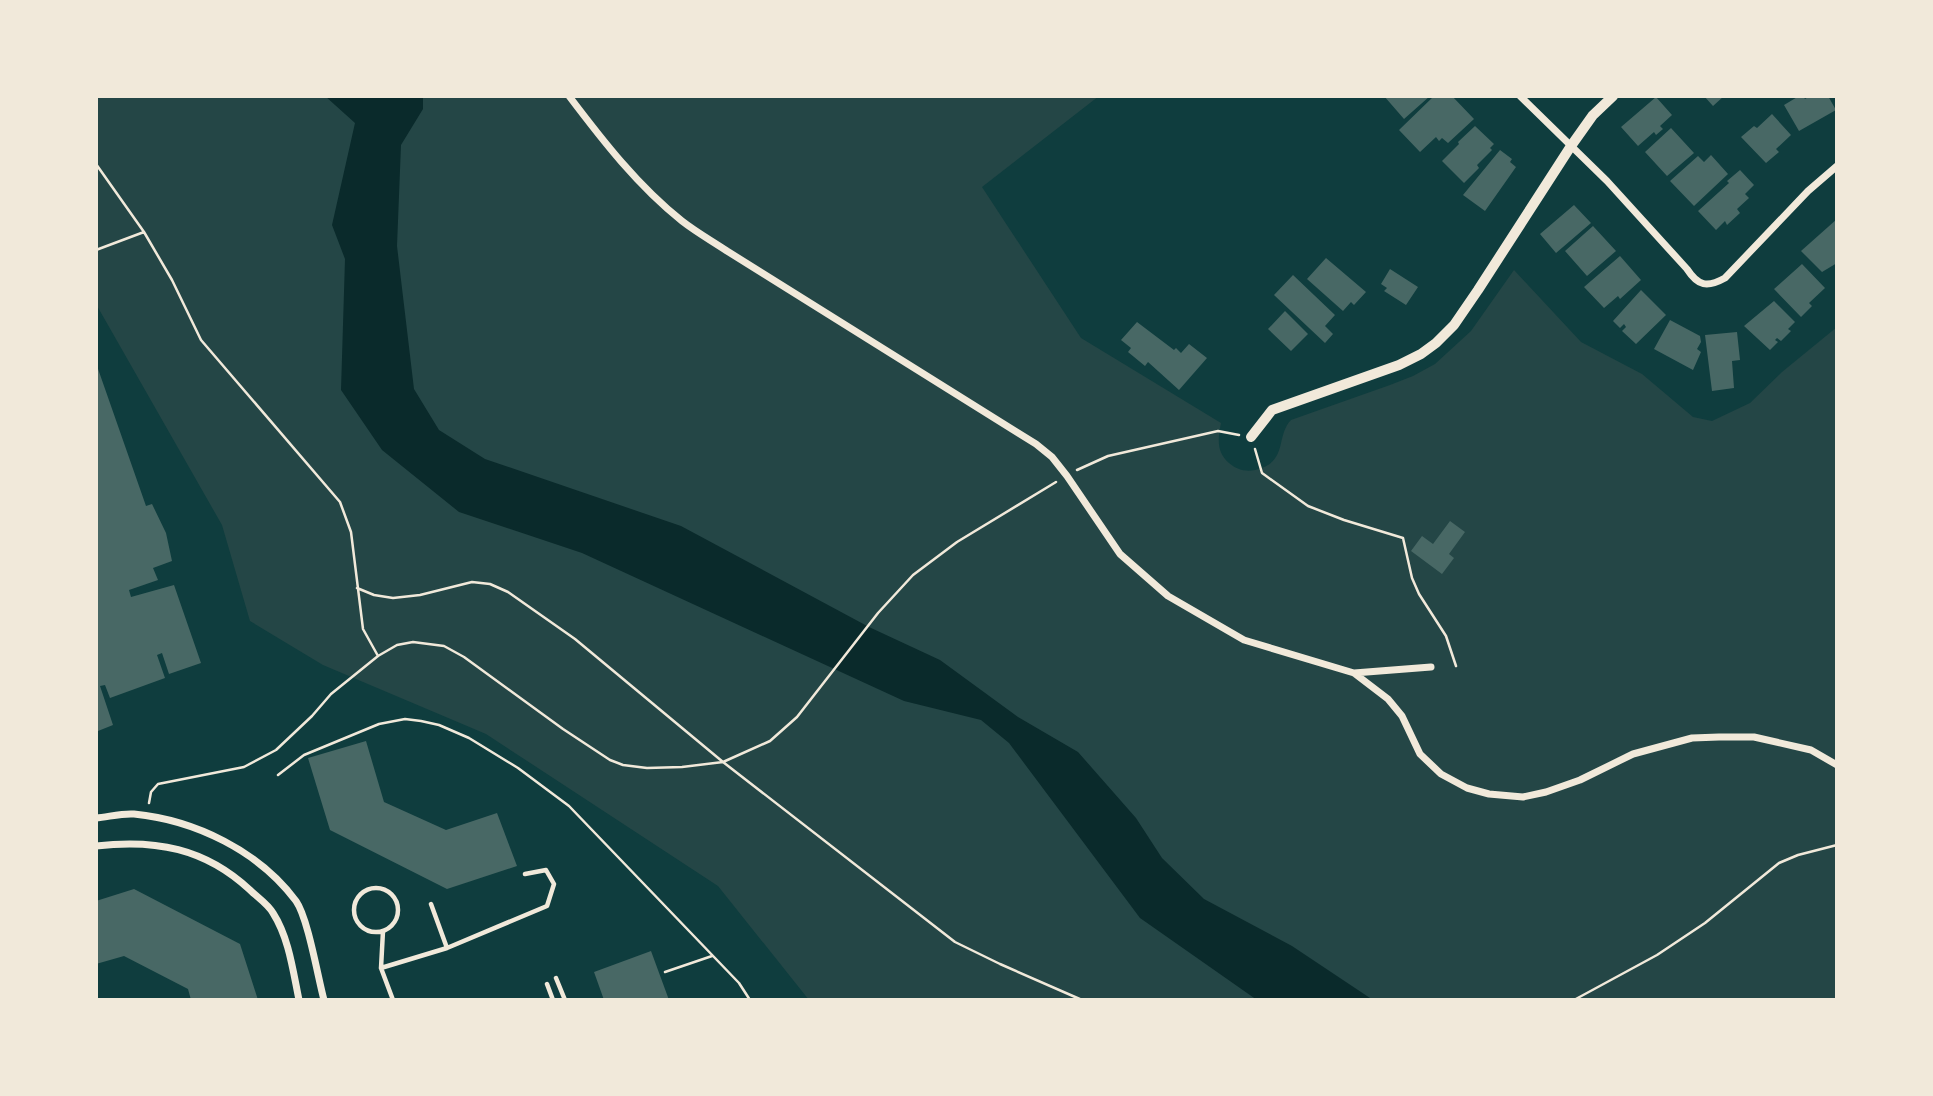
<svg xmlns="http://www.w3.org/2000/svg" width="1933" height="1096" viewBox="0 0 1933 1096" font-family="'Titillium Web',sans-serif">
<style>
.green{fill:#244646}
.water{fill:#0a2a2b}
.building{fill:#486865}
.lines{fill:none;stroke-linecap:round;stroke-linejoin:round}
.path{stroke:#f1e9da;stroke-width:2.5}
.service{stroke:#f1e9da;stroke-width:4.5}
.minor{stroke:#f1e9da;stroke-width:7}
.tertiary{stroke:#f1e9da;stroke-width:10}
</style>
<rect width="100%" height="100%" fill="#0f3d3e"/>
<path class="green" d="M96,96H1099L982,187L1081,338L1221,423C1218,438 1216,452 1229,463C1237,470 1246,472 1255,470C1289,462 1275,437 1291,420L1390,385L1413,376L1435,364L1471,331L1514,270L1581,342L1642,374L1693,417L1712,421L1750,403L1782,372L1837,327V1000H809L718,886L486,734L323,665L250,621L222,525L96,304Z"/>
<path class="water" d="M325,96H423V109L401,145L397,246L414,389L439,430L485,459L681,526L869,627L940,660L1018,717L1078,752L1136,818L1162,858L1204,899L1292,946L1373,1000H1257L1140,918L1009,743L981,720L904,701L582,553L459,512L382,450L341,390L345,259L332,225L355,123Z"/>
<path class="building" d="M1384,96H1430L1404,119Z
M1434,96H1452L1474,119L1448,143L1442,138L1439,141L1436,137L1420,152L1399,130Z
M1704,96H1724L1713,106Z
M1799,96H1803L1805,99L1810,96H1828L1836,110L1799,131L1784,105Z
M1656,97L1672,115L1660,126L1663,129L1656,135L1654,132L1638,146L1621,127Z
M1772,114L1791,135L1776,149L1779,152L1766,163L1741,137L1754,126L1757,128Z
M1475,126L1494,144L1490,148L1492,150L1477,165L1479,168L1464,183L1442,161L1459,144L1458,142Z
M1671,128L1694,153L1667,176L1645,152Z
M1500,150L1512,159L1510,162L1516,167L1485,211L1463,195Z
M1711,155L1728,174L1694,206L1670,181L1698,156L1704,162Z
M1740,170L1754,185L1745,194L1749,198L1737,209L1740,213L1727,225L1725,221L1716,230L1698,211L1729,183L1727,181Z
M1574,205L1591,223L1556,253L1540,234Z
M1837,219V263L1822,272L1801,251Z
M1593,226L1616,251L1587,276L1565,251Z
M1620,256L1641,280L1620,299L1618,296L1604,308L1584,287Z
M1326,258L1366,292L1354,305L1351,302L1343,311L1307,279Z
M1802,264L1825,288L1809,303L1812,306L1801,317L1774,289Z
M1390,269L1418,287L1406,305L1384,291L1387,288L1381,284Z
M1293,275L1335,315L1325,326L1333,334L1325,343L1274,295Z
M1641,290L1666,315L1636,344L1622,331L1626,327L1624,324L1620,328L1613,321Z
M1774,301L1795,322L1788,329L1791,331L1781,341L1777,338L1775,340L1778,342L1770,350L1744,326Z
M1285,311L1308,334L1291,351L1268,329Z
M1670,320L1700,336L1701,342L1697,349L1701,352L1693,370L1654,349Z
M1137,322L1174,350L1176,348L1181,353L1189,344L1207,358L1179,390L1148,362L1145,366L1128,352L1131,348L1121,340Z
M1737,332L1740,360L1732,361L1734,388L1712,391L1705,335Z
M97,366L146,506L152,504L166,533L172,561L153,568L158,580L129,590L131,597L174,585L201,663L169,674L162,653L157,655L165,678L110,698L105,685L100,686L113,725L98,731Z
M1450,521L1465,532L1449,554L1454,558L1442,574L1411,551L1422,536L1433,544Z
M366,741L384,802L446,830L497,813L517,866L447,889L330,830L308,758Z
M134,889L240,944L258,1000H191L188,989L124,956L96,964V901Z
M651,951L669,1000H604L594,972Z"/>
<g class="lines">
<path class="path" d="M96,164L144,232L172,280L201,340L340,502L351,532L363,629L378,656
M96,250L144,232
M1255,449L1262,473L1308,506L1344,520L1403,538L1412,578L1419,594L1446,636L1456,666
M1077,470L1108,456L1218,431L1239,435
M357,588L374,595L393,598L420,595L472,582L490,584L508,592L575,639L723,762L955,942L1000,964L1082,1000
M278,775L304,755L379,724L405,719L421,721L439,725L469,738L518,768L569,806L739,983L750,1000
M149,803L151,792L158,784L244,767L276,750L312,716L331,694L378,656L397,645L413,642L444,646L464,657L563,729L610,760L623,765L647,768L682,767L723,762L770,741L797,717L878,613L913,575L957,542L1056,482
M665,972L712,956
M1574,1000L1657,955L1705,923L1779,863L1798,855L1837,845"/>
<path class="service" d="M354 910a22 22 0 1 1 44 0a22 22 0 1 1-44 0Z
M431,904L447,948
M383,931L381,968L393,1000
M381,968L447,948L547,906L554,884L546,870L525,874
M556,978L565,1000
M547,984L553,1000"/>
<path class="minor" d="M569,96C603,141 638,186 682,221C696,232 712,241 727,251L1036,444L1052,457L1067,476L1120,554L1168,596L1244,640L1354,673L1388,699L1402,716L1420,754L1441,774L1467,788L1489,794L1523,797L1546,792L1580,780L1633,754L1692,738L1719,737H1754L1811,750L1837,765
M1520,96L1607,181L1687,269C1698,286 1707,288 1725,278L1808,191L1837,166
M1354,673L1431,667
M96,818C108,817 122,813 134,814C195,820 259,851 296,901C308,918 318,978 324,1000
M96,846C155,839 205,848 250,890C257,897 268,904 273,913C289,938 293,971 299,1000"/>
<path class="tertiary" d="M1251,437L1272,410L1399,365L1421,354L1436,343L1454,325L1478,290L1571,146L1593,115L1613,96"/>
</g>
<rect width="1933" height="1096" fill="none" stroke="#f1e9da" stroke-width="196"/>
</svg>
